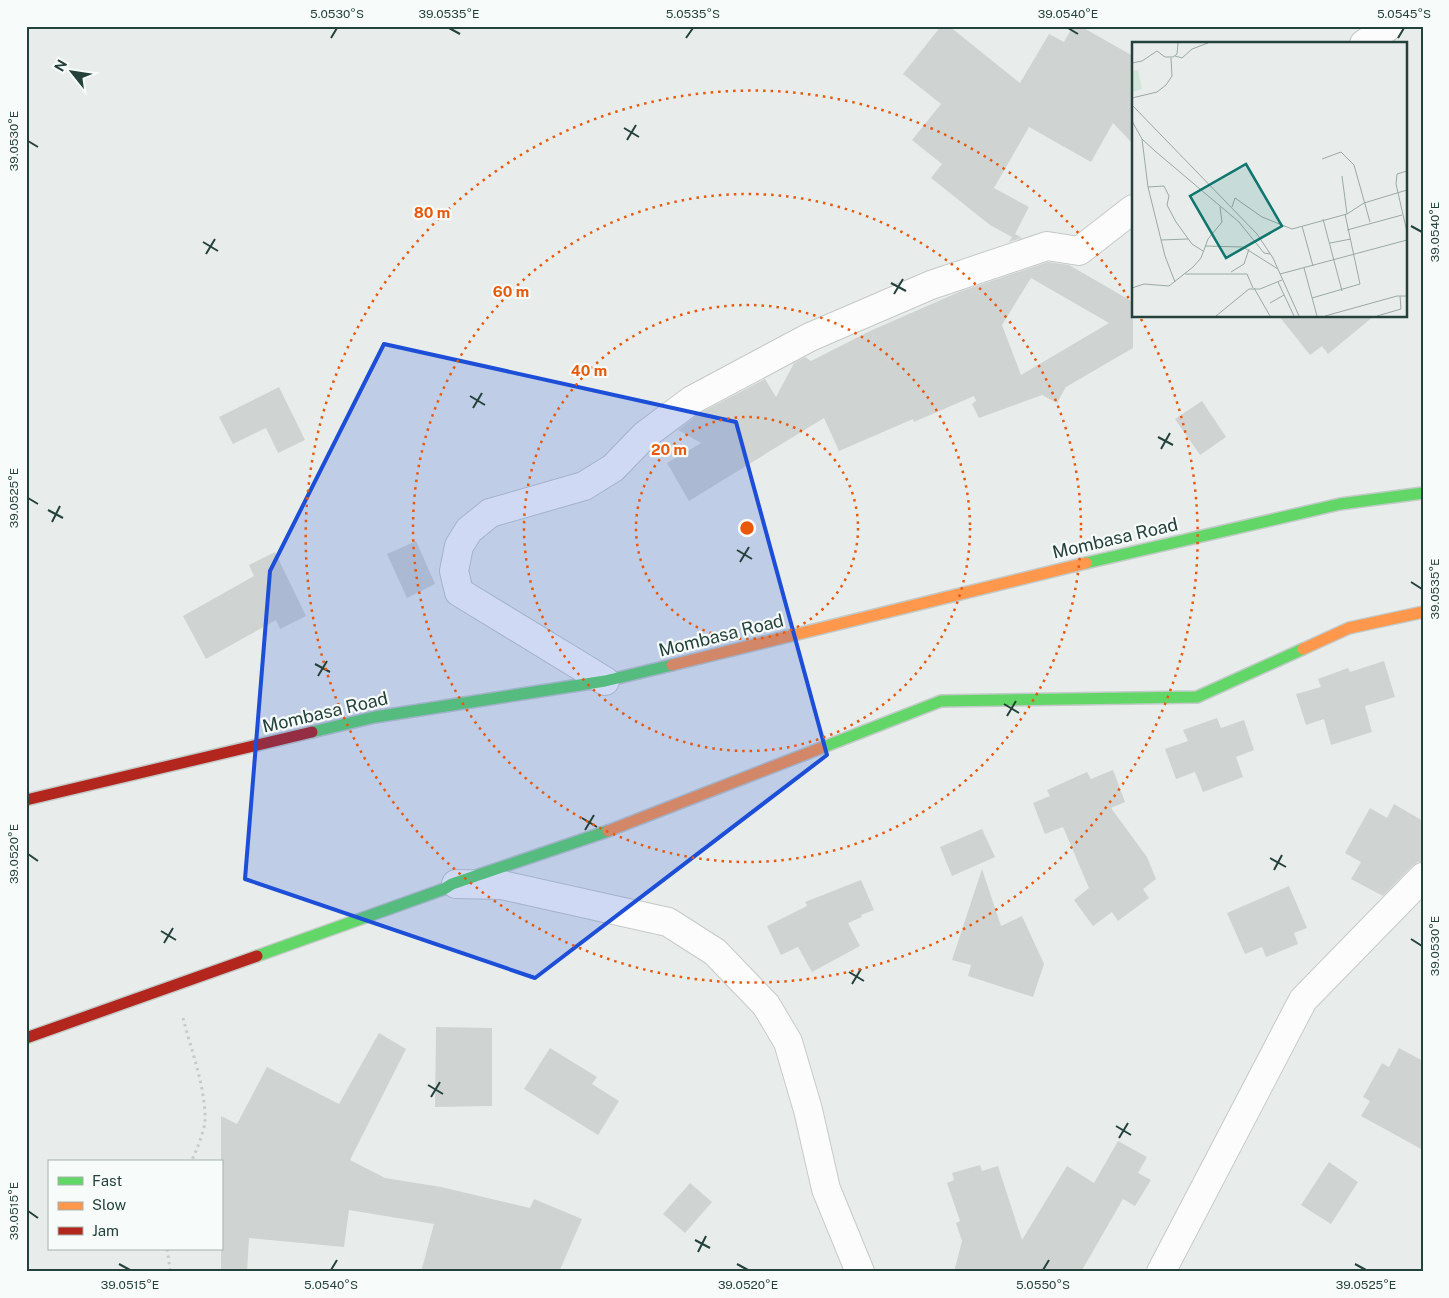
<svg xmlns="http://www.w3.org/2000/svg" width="1449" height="1298" viewBox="0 0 1449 1298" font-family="'Public Sans',sans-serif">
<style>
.building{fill:#cfd4d2;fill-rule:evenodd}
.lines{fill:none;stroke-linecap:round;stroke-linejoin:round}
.street-casing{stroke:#c5cac8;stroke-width:30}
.fast-casing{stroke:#c3cbc8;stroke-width:14}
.slow-casing{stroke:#c3cbc8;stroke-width:14}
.jam-casing{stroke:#c3cbc8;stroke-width:14}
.path{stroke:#c3ccca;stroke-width:3;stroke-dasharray:2.5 4;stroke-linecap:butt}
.street{stroke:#fcfcfc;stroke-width:28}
.fast{stroke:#63d668;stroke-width:11}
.slow{stroke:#ff974d;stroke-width:11}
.jam{stroke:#b3261e;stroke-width:11}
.marked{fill:#1d4ed8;fill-opacity:0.2;stroke:#1d4ed8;stroke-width:4;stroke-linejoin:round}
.ticks{fill:none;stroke:#24423a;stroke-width:2}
.ring{fill:none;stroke:#e8590c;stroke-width:2.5;stroke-dasharray:2.5 5}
.labels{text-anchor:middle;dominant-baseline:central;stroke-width:4.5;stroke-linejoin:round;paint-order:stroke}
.street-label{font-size:18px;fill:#24423a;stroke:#f7fbf9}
.inset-road{fill:none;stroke:#9aa9a4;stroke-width:1}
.view{fill:#0f766e;fill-opacity:0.15;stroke:#0f766e;stroke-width:2.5}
.inset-edge{fill:none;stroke:#24423a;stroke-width:2.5}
.centre{fill:#e8590c;stroke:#f7fbf9;stroke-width:2.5}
.ring-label{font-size:15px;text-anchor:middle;font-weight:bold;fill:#e8590c;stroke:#f7fbf9;stroke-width:4.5;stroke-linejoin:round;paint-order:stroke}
.neatline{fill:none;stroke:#24423a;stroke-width:2}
.ticks-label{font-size:12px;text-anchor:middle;fill:#24423a}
</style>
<rect width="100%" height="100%" fill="#e8edeb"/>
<path class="building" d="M941,26H949L1020,83L1049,34L1064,42L1073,26H1080L1133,56V144L1113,123L1091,162L1029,127L994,188L1029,207L1015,234L1022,238L1009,242L1012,237L990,225L931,178L942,164L912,140L941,104L903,74Z
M1048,262L1069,265L1133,302V348L1066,387L1057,403L1042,395L979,418L972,404L976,401L974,396L914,422L913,419L839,451L824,418L689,501L667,463L701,443L678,430L700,413L765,379L776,397L794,363L805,357L811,361L870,331L959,292ZM1031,278L1109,323L1021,375L1002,325Z
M1279,316H1374L1328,354L1322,346L1310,355Z
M279,387L305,440L278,453L266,428L233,444L219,417Z
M1202,401L1226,437L1200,455L1175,419Z
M416,541L435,584L407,598L387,554Z
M275,552L306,616L280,629L276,620L206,659L183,616L254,576L249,565Z
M1384,661L1395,697L1365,706L1372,732L1331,745L1324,719L1306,725L1296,694L1321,687L1318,679L1348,668L1350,672Z
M1217,718L1221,728L1244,720L1254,750L1236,757L1243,777L1203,792L1195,772L1176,779L1165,749L1188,741L1183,730Z
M1113,770L1125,802L1111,808L1147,857L1156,879L1143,889L1149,898L1118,921L1112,912L1093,926L1074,900L1089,888L1063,827L1045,834L1033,803L1050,796L1047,790L1087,772L1091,779Z
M1394,804L1423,821V862H1418L1412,866L1383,896L1351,879L1361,862L1345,853L1370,808L1387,818Z
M982,829L995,857L952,876L940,847Z
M982,869L1001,926L1022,916L1044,964L1033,997L968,976L971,965L952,960Z
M861,880L874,910L861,915L862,917L848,923L860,946L812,972L798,947L781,955L767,926L807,906L805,902Z
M1289,886L1307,928L1294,933L1298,944L1266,957L1262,947L1245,954L1227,913Z
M436,1027L492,1028V1106L435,1107Z
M379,1033L406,1049L350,1160L385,1178L441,1187L530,1208L534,1199L582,1219L559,1272H421L434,1224L349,1210L344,1247L249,1238L247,1272H221V1116L237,1124L267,1067L339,1104Z
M550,1048L597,1077L592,1084L619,1101L598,1135L524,1089Z
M1399,1048L1423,1061V1150L1361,1116L1370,1101L1363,1097L1382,1063L1389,1067Z
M1118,1141L1147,1157L1138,1173L1151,1180L1135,1206L1123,1199L1081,1272H954L962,1241L956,1223L960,1221L947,1183L954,1180L952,1173L980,1165L982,1171L998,1166L1022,1240L1067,1166L1094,1183Z
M1329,1162L1358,1182L1331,1224L1301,1205Z
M690,1183L712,1202L685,1233L663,1214Z"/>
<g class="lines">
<defs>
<path id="street" d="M1364,44L1389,26
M605,681L459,592L454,571L459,546L469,530L490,513L584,486L613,468L645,435L692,400L810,337L931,285L1047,246L1079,251L1133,209
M456,884L502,885L668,922L715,952L766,1005L788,1042L808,1110L826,1189L860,1272
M1161,1272L1303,1000L1423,877"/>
<path id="fast" d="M1086,563L1340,504L1423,493
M312,732L375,717L605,681L672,665
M821,748L941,701L1197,697L1303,649
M257,956L444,889L452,884L608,831"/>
<path id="slow" d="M1303,649L1349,628L1423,612
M672,665L1086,563
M608,831L821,748"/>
<path id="jam" d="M26,800L312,732
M26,1038L257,956"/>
</defs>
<use href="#street" class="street-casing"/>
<use href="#fast" class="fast-casing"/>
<use href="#slow" class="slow-casing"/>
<use href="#jam" class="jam-casing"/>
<path class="path" d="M183,1018C191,1050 206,1088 205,1121C204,1132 196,1152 191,1162
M167,1249L170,1269L169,1272"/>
<use href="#street" class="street"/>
<use href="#fast" class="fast"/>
<use href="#slow" class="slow"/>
<use href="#jam" class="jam"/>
</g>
<path class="marked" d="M384,344L736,422L827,755L535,978L245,879L270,571Z"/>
<path class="ticks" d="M449,28L460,34M1068,28L1078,34M331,38L337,28M686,38L693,28M1398,38L1404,28M624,128L639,137M627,140L636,125M28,141L38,147M1411,226L1422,232M203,242L218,251M206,254L215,239M891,283L906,291M894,294L903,279M470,396L485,405M473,408L482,393M1158,437L1173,445M1161,449L1170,433M28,498L38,504M48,510L63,518M52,522L60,506M737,550L752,559M740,562L749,547M1411,582L1422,589M315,664L330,672M318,676L327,661M1004,704L1019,713M1007,716L1016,701M582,818L597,827M585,830L594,815M28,854L38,861M1270,858L1286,867M1274,870L1282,855M161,931L176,940M1411,939L1422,946M164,943L173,928M849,972L864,981M852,984L861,969M428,1085L443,1094M431,1097L440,1082M1116,1126L1131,1135M1119,1138L1128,1123M28,1211L38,1218M695,1240L710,1248M698,1252L706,1236M119,1264L130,1270M737,1264L748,1270M1355,1264L1366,1270M331,1270L337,1260M1043,1270L1049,1260"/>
<g class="ring">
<circle cx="747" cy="528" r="111"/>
<circle cx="747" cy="528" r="223"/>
<circle cx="747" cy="528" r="334"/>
<path d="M1141 319A446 446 0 1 1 1131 302"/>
</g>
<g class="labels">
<g class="street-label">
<text transform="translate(1115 538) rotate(-13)">Mombasa Road</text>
<text transform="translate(721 635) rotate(-14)">Mombasa Road</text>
<text transform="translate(325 712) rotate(-13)">Mombasa Road</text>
</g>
</g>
<g transform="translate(1132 42)">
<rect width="275" height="275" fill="#e8edeb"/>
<path d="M6,28L10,47L0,50V29Z" fill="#d1e6d8"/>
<path class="inset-road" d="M43,14L50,16L60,7L76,1M0,21L10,19L25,9L33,15H41L45,12L46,1M0,56L25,50L34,43L40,34L39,16M0,63L125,192L141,216L167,274M0,79L10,97L23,109L107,180L132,211L138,212M10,97L16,145L33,214L43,240M190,117L209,110L222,123L238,180M275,129L265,132L264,142L275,190M210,134L215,172M16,145L32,144L37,154L35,163L44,180L60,202L71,209M100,165L103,156L130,175L160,187L215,172L232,161L275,148M191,177L210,249M170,184L181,224M215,188L270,173M29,198L56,197M198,201L219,197M73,204L111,205L146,227M172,226L185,274M99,230L112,222L117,207M53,232H115L121,246M148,232L275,198M146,240L162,274M0,246L12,242L37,244L61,225L69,216L76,197L90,180L88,165M122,246L138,274M180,256L228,242L213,172M138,261L152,253M84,274L117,247H128L150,238M193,274L265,254H275M245,274L269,267L268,254"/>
<path class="view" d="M114,122L150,184L94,216L58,154Z"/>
<rect width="275" height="275" class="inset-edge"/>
</g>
<circle cx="747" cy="528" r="8" class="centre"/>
<g class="ring-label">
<text x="432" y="218">80 m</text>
<text x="511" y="297">60 m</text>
<text x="589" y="376">40 m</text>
<text x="669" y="455">20 m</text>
</g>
<rect width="1449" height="1298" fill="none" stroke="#f7fbf9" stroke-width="55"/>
<rect x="48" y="1160" width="175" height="90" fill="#f7fbf9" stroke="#a3b1ad"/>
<rect x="58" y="1177" width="25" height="8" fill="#63d668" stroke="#a3b1ad"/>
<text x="92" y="1186" font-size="15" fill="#24423a">Fast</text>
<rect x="58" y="1202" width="25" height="8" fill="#ff974d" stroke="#a3b1ad"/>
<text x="92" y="1210" font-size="15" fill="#24423a">Slow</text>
<rect x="58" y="1227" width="25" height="8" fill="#b3261e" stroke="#a3b1ad"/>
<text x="92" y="1236" font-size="15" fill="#24423a">Jam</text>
<g transform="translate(72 72) rotate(300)" stroke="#f7fbf9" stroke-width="4" paint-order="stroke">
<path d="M0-4L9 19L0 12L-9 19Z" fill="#24423a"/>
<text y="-8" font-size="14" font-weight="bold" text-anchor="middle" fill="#24423a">N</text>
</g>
<rect x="28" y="28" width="1394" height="1242" class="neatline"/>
<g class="ticks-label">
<text x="337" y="18">5.0530°S</text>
<text x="449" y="18">39.0535°E</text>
<text x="693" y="18">5.0535°S</text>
<text x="1068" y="18">39.0540°E</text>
<text x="1404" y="18">5.0545°S</text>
<text transform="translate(14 141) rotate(-90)" y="4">39.0530°E</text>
<text transform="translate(1435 232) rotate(-90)" y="4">39.0540°E</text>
<text transform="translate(14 498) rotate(-90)" y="4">39.0525°E</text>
<text transform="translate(1435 589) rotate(-90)" y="4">39.0535°E</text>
<text transform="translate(14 854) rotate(-90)" y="4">39.0520°E</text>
<text transform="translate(1435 946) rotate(-90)" y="4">39.0530°E</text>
<text transform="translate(14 1211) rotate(-90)" y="4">39.0515°E</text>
<text x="130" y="1289">39.0515°E</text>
<text x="331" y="1289">5.0540°S</text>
<text x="748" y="1289">39.0520°E</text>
<text x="1043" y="1289">5.0550°S</text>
<text x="1366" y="1289">39.0525°E</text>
</g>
</svg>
